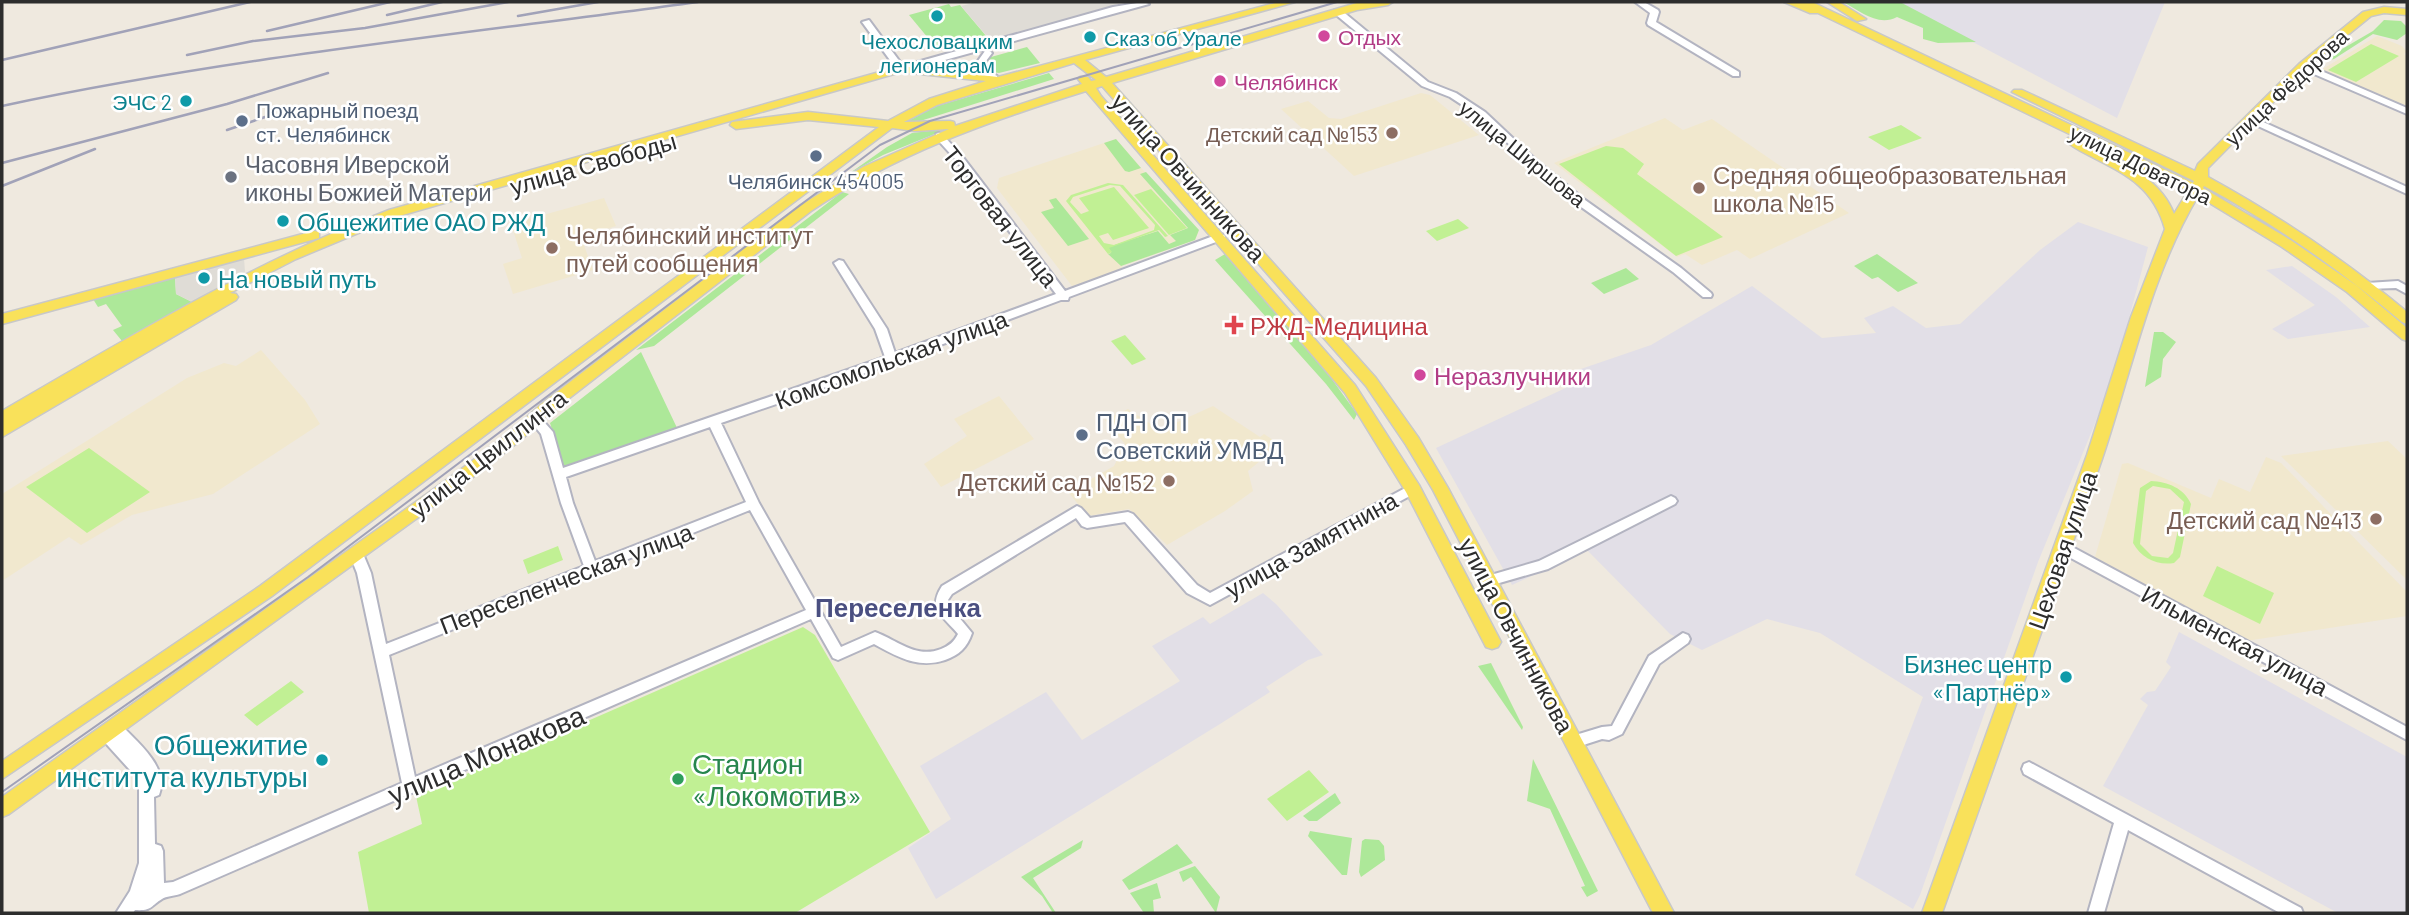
<svg xmlns="http://www.w3.org/2000/svg" width="2409" height="915" viewBox="0 0 2409 915" font-family="Barlow,sans-serif">
<style>
.industrial{fill:#e2dfe7}
.education{fill:#f1e8ce}
.green{fill:#ade899}
.pitch{fill:#c1f094;fill-rule:evenodd}
.plaza{fill:#dfdcd6}
.lines{fill:none;stroke-linecap:round;stroke-linejoin:round}
.minor-casing{stroke:#b3b4c1;stroke-width:4}
.major-casing{stroke:#c8c8c8;stroke-width:3}
.minor{fill:#fff;fill-rule:evenodd}
.major{fill:#f9e15a;fill-rule:evenodd}
.tram{stroke:#a1a2b8;stroke-width:2}
.rail{stroke:#a1a2b8;stroke-width:2.5}
.culture-dot{fill:#0f9aa8;stroke:#fff;stroke-width:2.5}
.hotel-dot{fill:#d1479c;stroke:#fff;stroke-width:2.5}
.service-dot{fill:#5c6f8a;stroke:#fff;stroke-width:2.5}
.education-dot{fill:#8d6e63;stroke:#fff;stroke-width:2.5}
.worship-dot{fill:#6b7280;stroke:#fff;stroke-width:2.5}
.health-dot{fill:#e0444e;stroke:#fff;stroke-width:2.5}
.leisure-dot{fill:#2e9e5b;stroke:#fff;stroke-width:2.5}
.labels{text-anchor:middle;dominant-baseline:central;stroke-width:5;stroke-linejoin:round;paint-order:stroke}
.far-hotel-label{font-size:21px;fill:#b23c85;stroke:#fff;text-anchor:start}
.far-culture-label{font-size:21px;fill:#0d838f;stroke:#fff;text-anchor:start}
.far-street-label{font-size:21px;fill:#2d2d2d;stroke:#fff}
.far-service-label{font-size:21px;fill:#4e5e75;stroke:#fff;text-anchor:start}
.far-education-label{font-size:21px;fill:#785e54;stroke:#fff;text-anchor:end}
.worship-label{font-size:24px;fill:#5b616d;stroke:#fff;text-anchor:start}
.street-label{font-size:24px;fill:#2d2d2d;stroke:#fff}
.education-label{font-size:24px;fill:#785e54;stroke:#fff;text-anchor:start}
.culture-label{font-size:24px;fill:#0d838f;stroke:#fff;text-anchor:start}
.health-label{font-size:24px;fill:#be3a42;stroke:#fff;text-anchor:start}
.hotel-label{font-size:24px;fill:#b23c85;stroke:#fff;text-anchor:start}
.service-label{font-size:24px;fill:#4e5e75;stroke:#fff;text-anchor:start}
.neighbourhood-label{font-size:26px;font-weight:bold;fill:#4a4f81;stroke:#fff}
.near-culture-label{font-size:28px;fill:#0d838f;stroke:#fff;text-anchor:end}
.near-street-label{font-size:28px;fill:#2d2d2d;stroke:#fff}
.near-leisure-label{font-size:28px;fill:#27864d;stroke:#fff;text-anchor:start}
</style>
<rect width="100%" height="100%" fill="#efe9df"/>
<path class="industrial" d="M1897,2H2165L2117,118Z
M2078,222L2148,247L2112,382L2038,562L1920,895L1913,909L1855,875L1923,697L1820,633L1767,619L1702,650L1670,634L1587,550L1512,585L1436,448L1583,380L1575,371L1651,345L1752,286L1822,338L1876,333L1864,318L1893,306L1926,328L1960,324L2040,250Z
M2292,266L2336,297L2370,327L2288,339L2272,329L2315,305L2266,270Z
M1263,593L1276,604L1323,655L1308,660L1266,687L1270,692L1220,724L936,899L908,848L951,819L920,766L1046,692L1082,740L1180,681L1152,646L1203,617L1210,624Z
M2179,632L2407,757V913H2338L2103,786L2148,705L2140,699L2147,692L2155,691L2171,667L2166,662Z"/>
<path class="education" d="M2377,36L2402,46L2407,52L2404,54L2407,56V109L2321,70Z
M1421,93L1430,95L1479,135L1354,176L1281,109L1308,101L1329,118L1341,119Z
M1665,118L1683,130L1712,119L1849,213L1750,259L1737,250L1702,265L1685,254L1677,257L1554,163Z
M1116,139L1198,233L1195,240L1122,266V270L1072,286L997,188L999,178Z
M604,198L616,226L581,237L593,270L513,294L503,264L522,258L511,224Z
M261,350L305,400L320,424L213,494L132,515L81,545L69,537L2,581V494L187,378L224,363L236,366Z
M999,396L1034,439L941,487L924,464L967,436L954,419Z
M1213,406L1260,437L1264,434L1276,442L1268,448L1272,451L1248,471L1253,491L1225,511L1167,545L1129,509L1088,516L1068,492L1114,466L1125,444L1105,420L1128,409L1160,430Z
M2388,441L2407,459V580L2281,456Z
M2266,457L2281,463L2407,592V616L2246,641L2095,557L2122,464L2128,463L2211,498L2219,479L2250,492Z"/>
<path class="green" d="M1843,2H1900L1976,42L1938,43L1923,39V28L1897,17C1878,27 1860,11 1843,2Z
M949,4L951,7L960,5L987,37L938,50L909,15Z
M2384,20L2401,21L2407,27V33L2397,40L2373,34L2334,59L2318,63L2373,31Z
M1027,47L1040,63L999,73L986,71L985,64L991,57Z
M1049,73L1054,79L917,122L908,121L937,106Z
M947,129L883,155L850,173L887,147L912,133Z
M1116,139L1141,168L1129,172L1125,171L1104,143Z
M1146,172L1199,230L1195,240L1121,266L1108,254L1111,253L1108,247L1158,231L1169,244L1176,241L1170,235L1188,228L1140,174Z
M842,192L849,194L654,346L636,350Z
M1056,198L1089,239L1068,246L1041,212L1054,208L1049,200Z
M1225,254L1326,371L1357,414L1354,420L1326,384L1215,260Z
M1877,254L1918,283L1898,292L1878,277L1872,279L1854,266Z
M1626,268L1639,279L1604,294L1591,283Z
M175,277L176,294L192,302L122,341L113,330L122,326L106,304L98,307L93,299Z
M2154,332H2163L2176,342L2163,359L2161,377L2145,387Z
M641,352L678,430L564,468L550,423Z
M1491,663L1523,727L1522,730L1478,666Z
M1533,759L1598,891L1587,897L1581,887L1585,886L1550,809L1527,801Z
M1335,793L1341,803L1317,821H1309L1303,816Z
M1310,831L1352,838L1347,875H1342L1308,836Z
M1365,839L1379,840L1384,846L1385,860L1361,877L1359,872L1362,841Z
M1083,840L1081,848L1033,878L1056,913H1053L1042,896L1021,877Z
M1177,844L1193,863L1129,890L1122,880Z
M1195,866L1220,897L1216,913L1191,877L1183,882L1179,872Z
M1157,883L1161,898L1153,900L1154,913H1144L1130,893Z"/>
<path class="pitch" d="M2371,44L2399,56L2356,82L2328,70Z
M1901,125L1922,138L1889,150L1868,137Z
M1606,146L1623,148L1644,164L1637,174L1723,237L1676,256L1559,164Z
M1108,183L1123,185L1168,236L1165,237L1159,230L1109,248L1112,252L1108,254L1066,201L1071,195ZM1110,185L1120,186L1155,225L1154,230L1114,245L1104,243L1099,236L1108,233L1113,240L1149,228L1114,187L1079,198L1089,211L1081,214L1070,202L1073,197Z
M1151,189L1187,228L1169,235L1134,195Z
M1458,219L1469,228L1437,241L1426,231Z
M1125,335L1146,359L1132,365L1111,341Z
M89,448L150,492L87,533L26,487Z
M2151,481C2168,482 2184,488 2191,504L2180,557L2174,563C2158,566 2141,558 2133,543L2140,488ZM2153,486L2170,489L2184,502L2173,553L2168,558L2152,556L2140,544L2146,491Z
M558,546L563,560L528,574L523,560Z
M2217,566L2274,593L2260,624L2203,596Z
M803,627L815,635L930,832L795,913H369L358,852L422,824L416,796Z
M291,681L304,692L257,726L244,715Z
M1309,770L1329,792L1287,821L1267,799Z"/>
<path class="plaza" d="M977,2H1125L991,41L961,6Z
M244,258L245,272L192,302L176,294L175,277Z"/>
<g class="lines">
<defs>
<path id="minor" d="M1143,2L1149,4L901,72L898,71L862,22L869,20L903,66L1113,7Z
M1635,2H1644L1658,10L1659,12L1656,22L1739,72V76H1733L1648,25L1647,23L1650,13Z
M1335,10H1341L1428,82L1456,93L1485,112L1536,160L1585,200L1681,268L1711,293L1712,295L1711,297H1703L1673,272L1577,204L1530,164L1479,116L1450,97L1422,86L1335,14Z
M988,50L992,53L983,65L984,69L997,76V80H991L976,70L975,65L985,51Z
M2303,63L2407,108V114L2300,68L2299,66Z
M2250,116L2407,187V194L2247,121V117Z
M939,133L942,134L962,156L1065,291L1216,235H1224L1225,237L1224,239L1069,297L1068,300H1061L852,378L721,423L759,503L841,647L875,632C897,640 916,659 941,649C949,646 954,642 958,634C943,616 927,609 942,586L1077,506L1081,508L1090,518L1128,512L1133,514L1197,585L1210,593L1409,486H1417L1419,489L1417,492L1210,605L1187,593L1125,522L1087,528L1082,526L1076,518L952,594L948,600V604L972,633C967,648 959,655 945,660C918,669 898,657 874,644L838,660L833,658L811,619L180,894C174,896 166,896 162,899C150,906 153,911 135,910L133,913H116L130,891L139,863V780L100,737L98,733L100,729L107,727L109,723L114,721L119,723C136,741 170,767 159,795L154,797L155,844L161,846L163,851L164,883L173,882L402,783L357,573L349,553L351,549H361L371,573L386,644L584,566L561,503L541,434L528,418L530,415H538L553,432L563,468L885,357L875,329L834,263L839,260L843,261L887,329L895,353L1056,294L956,160L936,138V134ZM710,427L746,502L595,561L573,503L566,477ZM750,510L806,610L415,777L389,655Z
M2398,281L2407,286V294L2396,288L2367,289L2362,286L2367,283Z
M1671,496L1675,498L1677,501L1675,504L1548,569L1489,586L1484,585L1482,581L1484,577L1539,561Z
M2063,542L2407,727V740L2058,551L2056,547L2058,543Z
M1683,633L1688,635L1690,639L1688,643L1659,664L1622,734L1609,740L1602,739L1574,748L1569,747L1567,742L1569,737L1602,727L1612,726L1649,656Z
M2029,762L2301,908L2303,913H2280L2128,830L2104,913H2088L2114,823L2024,774L2022,769L2024,764Z"/>
<path id="major" d="M1279,2H1295L1085,60L1106,77L1360,2H1393L1388,5L1357,10L1112,83L1376,378L1418,437L1448,488L1674,913H1653L1433,490L1406,445L1366,386L1102,86L1096,88L1101,96L1355,385L1419,485L1501,642L1498,647L1492,649L1486,647L1406,492L1345,393L1086,91C989,121 896,154 811,211L550,413L522,439L460,487L9,814L2,817V797L448,479L512,431L540,405L801,205L863,167L949,129L915,131L892,128L272,596L2,779V761L260,586L879,127L808,120L736,129L730,125L732,122L808,112L888,121L929,99L986,81L901,72L399,216L296,259L230,293L236,294L238,297L236,300L2,437V411C128,338 252,263 389,210L901,66L998,77ZM1074,63L1096,80L1091,81L1088,77H1080L1078,79L1082,84L955,126L954,122L950,121L904,122L937,105Z
M1784,2H1812L2193,183L2194,181L2012,92L2014,90H2022L2195,171L2198,164L2299,64L2363,12L2384,7L2407,9V15L2384,13L2371,16L2307,68L2208,168V177C2279,216 2345,260 2407,312V324L2402,322C2340,270 2275,224 2204,186L2203,188L2292,241L2357,286L2407,328V341L2402,339L2347,292L2282,247L2198,196C2150,277 2132,370 2102,459C2049,610 1996,762 1942,913H1922L2087,455L2131,317L2165,229C2154,189 2129,176 2094,158C2085,153 2073,148 2066,141L2068,138H2076C2112,158 2159,174 2174,214L2188,191L1818,13H1810Z
M1827,2H1839L1866,19L1857,21Z
M314,231L319,232V238L2,324V314Z"/>
</defs>
<use href="#minor" class="minor-casing"/>
<use href="#major" class="major-casing"/>
<use href="#minor" class="minor"/>
<use href="#major" class="major"/>
<path class="tram" d="M2,792L308,577L880,145L930,121L1337,2"/>
<path class="rail" d="M387,15L442,2
M518,16L598,2
M267,31L390,2
M187,55L253,41L365,28L508,2
M2,60L250,2
M2,106C231,57 466,34 698,2
M227,130L265,117
M2,163L227,104L328,73
M2,186L95,149"/>
</g>
<g class="culture-dot">
<circle cx="937" cy="16" r="7"/>
<circle cx="1090" cy="37" r="7"/>
<circle cx="186" cy="101" r="7"/>
<circle cx="283" cy="221" r="7"/>
<circle cx="204" cy="278" r="7"/>
<circle cx="2066" cy="677" r="7"/>
<circle cx="322" cy="760" r="7"/>
</g>
<g class="hotel-dot">
<circle cx="1324" cy="36" r="7"/>
<circle cx="1220" cy="81" r="7"/>
<circle cx="1420" cy="375" r="7"/>
</g>
<g class="service-dot">
<circle cx="242" cy="121" r="7"/>
<circle cx="816" cy="156" r="7"/>
<circle cx="1082" cy="435" r="7"/>
</g>
<g class="education-dot">
<circle cx="1392" cy="133" r="7"/>
<circle cx="1699" cy="188" r="7"/>
<circle cx="552" cy="248" r="7"/>
<circle cx="1169" cy="481" r="7"/>
<circle cx="2376" cy="519" r="7"/>
</g>
<circle class="worship-dot" cx="231" cy="177" r="7"/>
<path class="health-dot" d="M1230.5 314.5h7v7h7v7h-7v7h-7v-7h-7v-7h7z"/>
<circle class="leisure-dot" cx="678" cy="779" r="7"/>
<g class="labels">
<g class="far-hotel-label">
<text x="1338" y="36">Отдых</text>
<text x="1234" y="81">Челябинск</text>
</g>
<g class="far-culture-label">
<text x="1104" y="37">Сказ об Урале</text>
<text x="937" y="40" text-anchor="middle">Чехословацким<tspan x="937" dy="24">легионерам</tspan></text>
<text x="172" y="101" text-anchor="end">ЭЧС 2</text>
</g>
<g class="far-street-label">
<text transform="translate(2286 87) rotate(-43)">улица Фёдорова</text>
<text transform="translate(1523 153) rotate(39)">улица Ширшова</text>
<text transform="translate(2141 164) rotate(26)">улица Доватора</text>
</g>
<g class="far-service-label">
<text x="256" y="109">Пожарный поезд<tspan x="256" dy="24">ст. Челябинск</tspan></text>
<text x="816" y="180" text-anchor="middle">Челябинск 454005</text>
</g>
<g class="far-education-label">
<text x="1378" y="133">Детский сад №153</text>
</g>
<g class="worship-label">
<text x="245" y="163">Часовня Иверской<tspan x="245" dy="28">иконы Божией Матери</tspan></text>
</g>
<g class="street-label">
<text transform="translate(593 163) rotate(-16)">улица Свободы</text>
<text transform="translate(1189 177) rotate(48)">улица Овчинникова</text>
<text transform="translate(1001 216) rotate(52)">Торговая улица</text>
<text transform="translate(891 359) rotate(-20)">Комсомольская улица</text>
<text transform="translate(488 453) rotate(-38)">улица Цвиллинга</text>
<text transform="translate(1311 544) rotate(-29)">улица Замятнина</text>
<text transform="translate(2062 550) rotate(-71)">Цеховая улица</text>
<text transform="translate(566 578) rotate(-21)">Переселенческая улица</text>
<text transform="translate(1517 635) rotate(62)">улица Овчинникова</text>
<text transform="translate(2235 640) rotate(28)">Ильменская улица</text>
</g>
<g class="education-label">
<text x="1713" y="174">Средняя общеобразовательная<tspan x="1713" dy="28">школа №15</tspan></text>
<text x="566" y="234">Челябинский институт<tspan x="566" dy="28">путей сообщения</tspan></text>
<text x="1155" y="481" text-anchor="end">Детский сад №152</text>
<text x="2362" y="519" text-anchor="end">Детский сад №413</text>
</g>
<g class="culture-label">
<text x="297" y="221">Общежитие ОАО РЖД</text>
<text x="218" y="278">На новый путь</text>
<text x="2052" y="663" text-anchor="end">Бизнес центр<tspan x="2052" dy="28">«Партнёр»</tspan></text>
</g>
<g class="health-label">
<text x="1250" y="325">РЖД-Медицина</text>
</g>
<g class="hotel-label">
<text x="1434" y="375">Неразлучники</text>
</g>
<g class="service-label">
<text x="1096" y="421">ПДН ОП<tspan x="1096" dy="28">Советский УМВД</tspan></text>
</g>
<g class="neighbourhood-label">
<text x="898" y="606">Переселенка</text>
</g>
<g class="near-culture-label">
<text x="308" y="744">Общежитие<tspan x="308" dy="32">института культуры</tspan></text>
</g>
<g class="near-street-label">
<text transform="translate(486 754) rotate(-23)">улица Монакова</text>
</g>
<g class="near-leisure-label">
<text x="692" y="763">Стадион<tspan x="692" dy="32">«Локомотив»</tspan></text>
</g>
</g>
<rect width="2409" height="915" fill="none" stroke="#2d2d2d" stroke-width="7"/>
</svg>
